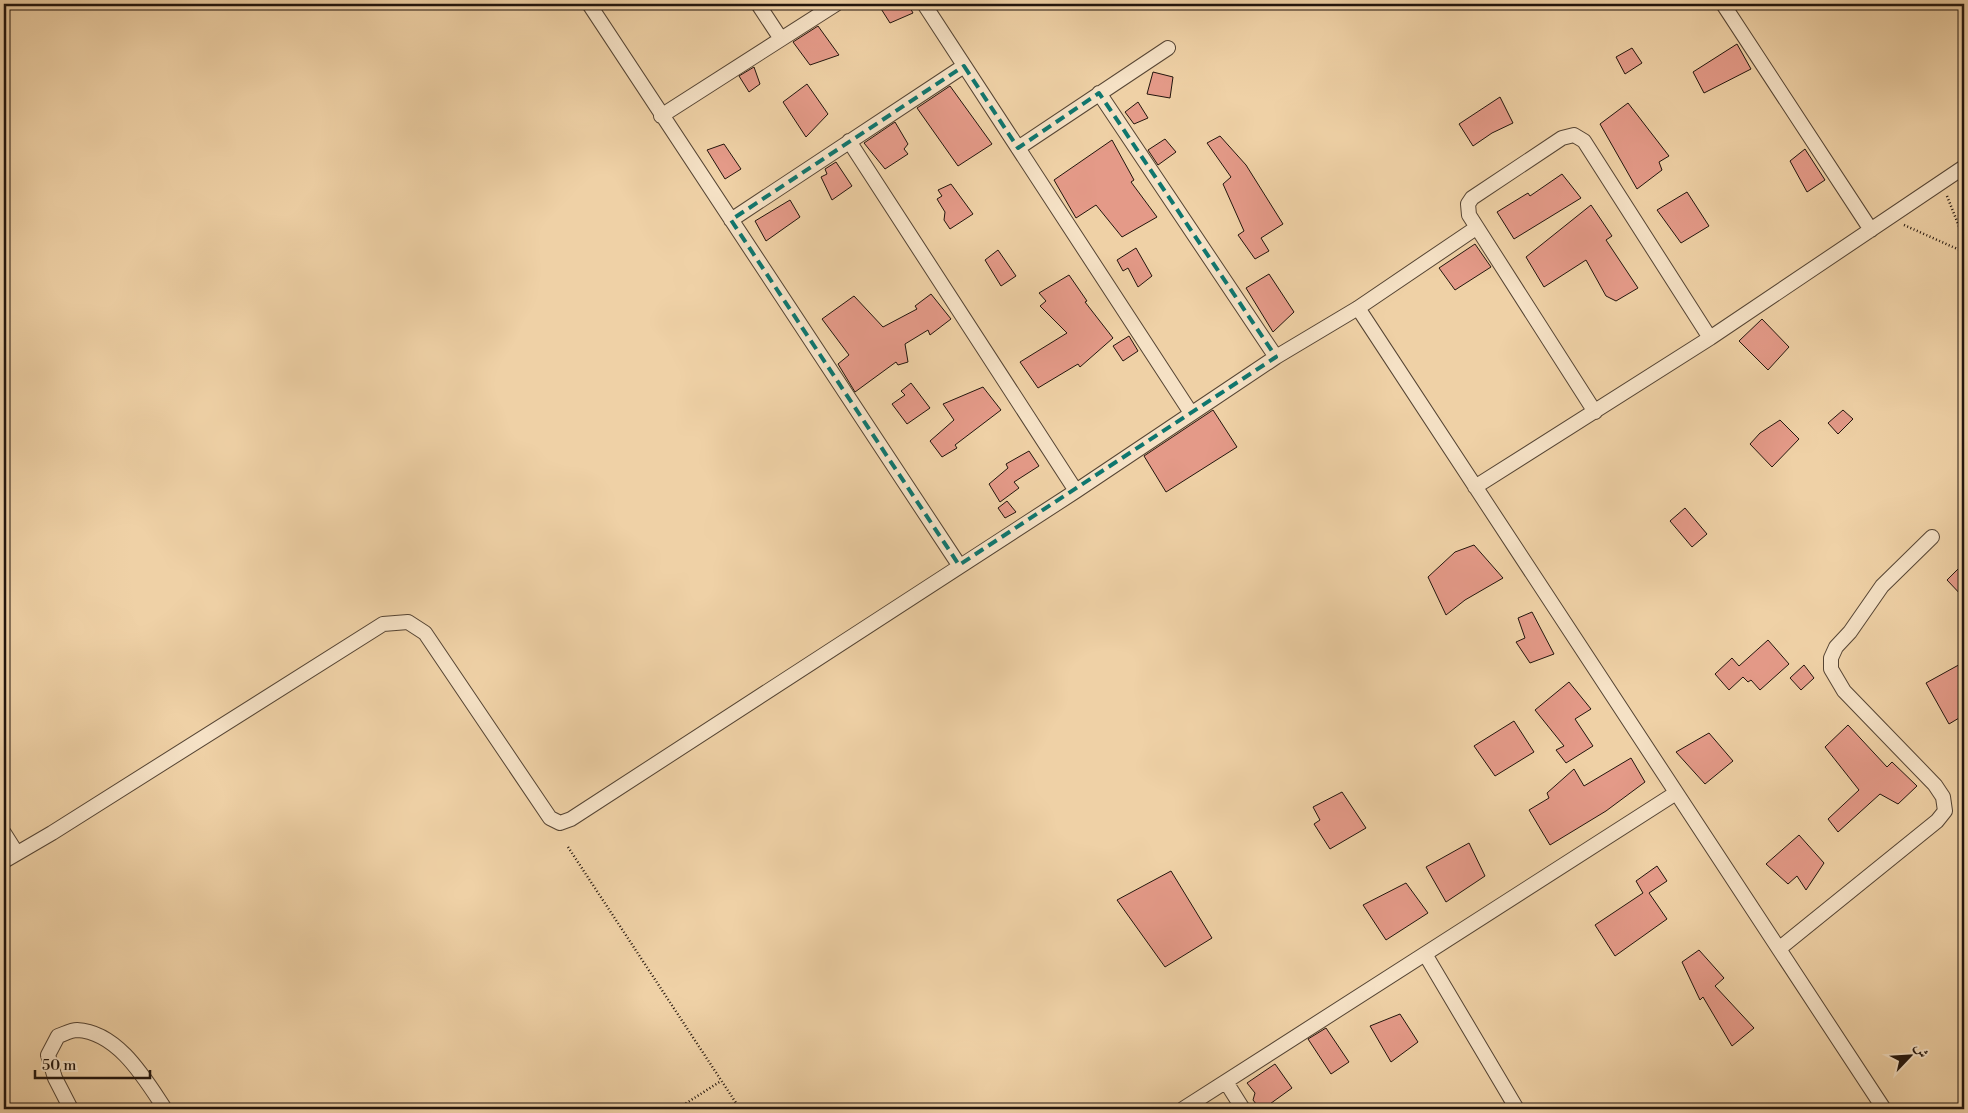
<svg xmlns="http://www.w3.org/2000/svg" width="1968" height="1113" viewBox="0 0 1968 1113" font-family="'Libre Bodoni',Amiri,serif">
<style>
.building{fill:#e49a88;stroke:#22150d}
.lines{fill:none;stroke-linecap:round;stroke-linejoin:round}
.minor-casing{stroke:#543;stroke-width:16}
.path{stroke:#22150d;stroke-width:2.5;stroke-dasharray:1 2.5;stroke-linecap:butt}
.minor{stroke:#f5e1c5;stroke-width:14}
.marked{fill:none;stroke:#0f766e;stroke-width:4;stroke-dasharray:10 6;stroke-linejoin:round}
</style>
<rect width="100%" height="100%" fill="#efd1a6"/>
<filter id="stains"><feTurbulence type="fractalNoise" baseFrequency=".004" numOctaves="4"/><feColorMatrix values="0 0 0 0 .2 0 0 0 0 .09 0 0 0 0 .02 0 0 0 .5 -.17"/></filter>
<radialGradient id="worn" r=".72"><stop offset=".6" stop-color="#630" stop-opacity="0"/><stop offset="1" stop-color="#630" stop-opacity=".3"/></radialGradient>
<path class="building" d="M878,4H908L913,13L890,23Z
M818,26L839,55L810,65L793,42Z
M1737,44L1751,69L1704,93L1693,72Z
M1632,48L1642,63L1625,74L1616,57Z
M754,67L760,84L749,92L739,76Z
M1153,72L1173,77L1170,98L1147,94Z
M807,84L828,114L806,137L783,102Z
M950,86L992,144L958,166L917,108Z
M1500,97L1513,123L1492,133L1473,146L1459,124Z
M1138,102L1148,118L1134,124L1125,112Z
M1628,103L1669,156L1659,162L1662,170L1637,189L1600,124Z
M895,122L908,144L904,149L908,154L885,169L864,143Z
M1220,136L1246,165L1283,224L1261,238L1269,251L1255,259L1238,235L1244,231L1223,184L1231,177L1207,143Z
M1165,139L1176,152L1158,165L1148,150Z
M1112,140L1134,180L1131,182L1157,217L1122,237L1096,205L1076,218L1054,180Z
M724,144L741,169L725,179L707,150Z
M1805,149L1825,180L1807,192L1790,161Z
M836,162L852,186L832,200L821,177L827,174L825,169Z
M1562,174L1581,198L1514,239L1497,212L1528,193L1530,196Z
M951,184L973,214L950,229L944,220L945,212L937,199L942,196L938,190Z
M1687,192L1709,226L1681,243L1657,210Z
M790,200L800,217L766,241L755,221Z
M1591,205L1612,236L1606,240L1638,288L1616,301L1606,296L1586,260L1544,287L1526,257Z
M1475,244L1491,267L1455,290L1439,268Z
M1136,248L1152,276L1138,287L1128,268L1123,271L1117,260Z
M998,250L1016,276L1001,286L985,260Z
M1269,274L1294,312L1273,332L1246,288Z
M1069,275L1087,301L1085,302L1113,338L1080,367L1078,364L1038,388L1020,362L1067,333L1040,306L1046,301L1039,293Z
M931,294L951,319L930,335L928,330L905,344L908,362L898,365L896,362L855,392L838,364L849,355L822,319L854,296L883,327L917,309L915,306Z
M1762,319L1789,347L1768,370L1739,341Z
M1129,336L1138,351L1123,361L1113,346Z
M911,383L930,408L907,424L892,404L905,395L901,391Z
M983,387L1001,410L955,445L957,448L942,457L930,441L954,420L943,404Z
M1213,410L1237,447L1166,492L1144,456Z
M1843,410L1853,419L1838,434L1828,423Z
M1780,420L1799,439L1772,467L1750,444L1760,433Z
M1029,451L1039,466L1014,482L1019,488L1000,502L989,484L1008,468L1006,464Z
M1007,501L1016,512L1005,518L998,508Z
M1685,508L1707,534L1692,547L1670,521Z
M1474,545L1503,578L1465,600L1446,615L1428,577L1455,552Z
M1964,563V598L1947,580Z
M1532,612L1554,654L1530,663L1516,642L1525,638L1518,618Z
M1768,640L1789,664L1760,690L1751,680L1748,682L1743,677L1729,690L1715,674L1732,658L1739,666Z
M1964,662V715L1949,724L1926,683Z
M1804,665L1814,678L1801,690L1790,678Z
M1569,682L1591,709L1575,719L1593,746L1566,763L1556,750L1564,746L1535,710Z
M1514,721L1534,752L1495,776L1474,746Z
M1848,725L1887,767L1892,762L1917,786L1898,804L1880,794L1838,832L1828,819L1859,790L1825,747Z
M1709,733L1733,761L1705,784L1676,752Z
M1631,758L1645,782L1606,811L1550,845L1529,810L1549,798L1547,793L1574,769L1584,786Z
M1342,792L1366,828L1330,849L1314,824L1320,820L1313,807Z
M1799,835L1824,863L1806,890L1797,876L1788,884L1766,864Z
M1469,843L1485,876L1446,902L1426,867Z
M1657,866L1667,881L1649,893L1667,919L1615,956L1595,925L1643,893L1636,881Z
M1171,871L1212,938L1165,967L1117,900Z
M1406,883L1428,913L1386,940L1363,905Z
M1699,950L1724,978L1715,986L1754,1028L1732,1046L1703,997L1700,1000L1682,962Z
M1400,1014L1418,1042L1391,1062L1370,1026Z
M1326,1028L1349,1062L1331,1074L1308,1039Z
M1275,1064L1292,1088L1263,1109H1260L1253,1100L1255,1093L1247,1083Z"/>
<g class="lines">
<defs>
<path id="minor" d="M589,4L959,565
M758,4L781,39
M924,4L1191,413
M1723,4L1871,230
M1099,93L1276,357
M661,116L836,4
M849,141L1076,491
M1018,148L1168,48
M731,220L964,66
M1358,308L1884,1109
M1595,412L1469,215L1468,204L1472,198L1562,138L1574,135L1584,141L1710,338
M1475,487L1710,338L1964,167
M4,833L16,852
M4,861L52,833L383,624L408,622L425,633L550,818L560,823L571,819L1076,491L1276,357L1358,308L1476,228
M1780,948L1937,821L1945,811L1943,797L1935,785L1844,691L1831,669V658L1836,647L1850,632L1882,586L1932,537
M1425,954L1517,1109
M1226,1082L1243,1109
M71,1109L55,1078L48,1055L58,1036C64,1034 71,1030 77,1030C118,1032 145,1079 165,1109
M1183,1109L1676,793"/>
</defs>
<use href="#minor" class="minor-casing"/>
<path class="path" d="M1947,196L1964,239
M1904,225L1964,252
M568,847L740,1109
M677,1109L721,1081"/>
<use href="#minor" class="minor"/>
</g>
<path class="marked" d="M964,66L1018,148L1099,93L1276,357L959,565L731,220Z"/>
<rect width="1968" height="1113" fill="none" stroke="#efd1a6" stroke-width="20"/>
<rect x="5" y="5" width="1958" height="1103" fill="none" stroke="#22150d" stroke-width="2.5"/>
<rect x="10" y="10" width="1948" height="1093" fill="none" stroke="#22150d"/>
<g transform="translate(1910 1056) rotate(65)" stroke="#f5e1c5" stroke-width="4" paint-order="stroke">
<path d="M0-4L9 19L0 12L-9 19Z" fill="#22150d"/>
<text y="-8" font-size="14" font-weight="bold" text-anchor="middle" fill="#22150d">ش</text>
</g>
<path d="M35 1070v8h115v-8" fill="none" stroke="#22150d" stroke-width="2.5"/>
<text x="42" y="1070" font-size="15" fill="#22150d" stroke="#f5e1c5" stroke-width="4" paint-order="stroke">50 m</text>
<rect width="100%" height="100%" filter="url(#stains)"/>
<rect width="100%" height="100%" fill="url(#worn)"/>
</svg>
